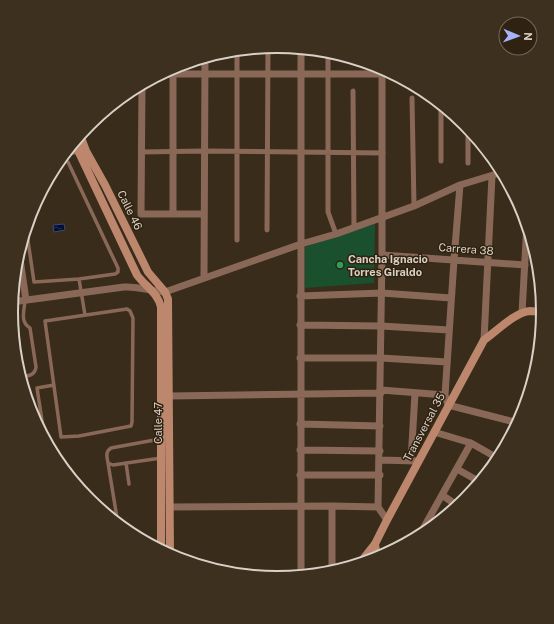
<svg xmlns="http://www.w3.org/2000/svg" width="554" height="624" viewBox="0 0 554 624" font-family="'Public Sans',sans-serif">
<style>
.built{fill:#433219}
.forest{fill:url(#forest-crowns)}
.pitch{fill:#1a502e}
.water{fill:url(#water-ripples);stroke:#414964}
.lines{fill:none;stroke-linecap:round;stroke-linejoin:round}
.service{stroke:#8a6858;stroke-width:3.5}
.pedestrian{stroke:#8a6858;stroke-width:5}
.minor{stroke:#8a6858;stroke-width:7}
.secondary{stroke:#bd876e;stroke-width:8}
.leisure-dot{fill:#2e9e5b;stroke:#2f2210;stroke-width:1.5}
.labels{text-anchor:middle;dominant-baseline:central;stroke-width:3;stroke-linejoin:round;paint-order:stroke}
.street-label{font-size:11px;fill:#dad1c6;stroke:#2f2210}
.poi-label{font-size:11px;font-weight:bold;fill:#dad1c6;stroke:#2f2210;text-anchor:start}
.rim{fill:none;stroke:#dad1c6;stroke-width:2}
</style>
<defs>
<pattern id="forest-crowns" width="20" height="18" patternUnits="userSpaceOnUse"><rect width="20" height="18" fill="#1a502e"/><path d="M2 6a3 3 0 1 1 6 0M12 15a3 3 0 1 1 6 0" fill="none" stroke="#3b684b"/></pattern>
<pattern id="water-ripples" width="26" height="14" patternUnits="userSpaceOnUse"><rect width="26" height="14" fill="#000f3a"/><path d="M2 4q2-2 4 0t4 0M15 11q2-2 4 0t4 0" fill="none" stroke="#253155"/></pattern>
</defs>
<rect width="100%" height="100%" fill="#392c1a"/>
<path class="built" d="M18,252L25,297L12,299L16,260Z"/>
<path class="forest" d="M11,310H15L24,368L18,369L16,364Z"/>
<path class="pitch" d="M375,224L374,283L305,288V247Z"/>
<path class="water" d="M64,224L65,230L54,232L53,225Z"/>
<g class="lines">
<path class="service" d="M26,227L34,282L79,279L115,274L118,272V268L68,162
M79,279L85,315
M127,309L130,311L133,318L132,422L131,426L79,436L61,437L45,321Z
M20,377C27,376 35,376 36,367L30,328C20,322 24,311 25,301
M160,439L111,448C105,452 107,457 108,463L113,465L161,458
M45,440L37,388L54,385
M108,463L118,524
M126,463L129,484"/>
<path class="pedestrian" d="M237,50V240
M328,51V212L336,234
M353,91L354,227
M412,98L414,206
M468,128V163
M141,152L205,151L383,153
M441,161V104
M267,230L268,47"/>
<path class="minor" d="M173,67V214
M382,68V255L378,507L387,520
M160,74H394
M142,84L141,214H204
M67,151H78
M460,185L454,260L445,395L448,405L518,423
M19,252L26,300
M382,255L525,265
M204,277L205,57
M300,296L382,293L451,298
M12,302L124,287C138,286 151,291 165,292L301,244L336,234L414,206L460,185L503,172
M522,313L527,223
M300,325L381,326L449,330
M484,340L492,176
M300,358H381L447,362
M381,390L445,395
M170,396L381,393
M300,424L380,426
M434,432L471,443L499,459
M300,450L380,451
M380,460L416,461
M411,461L415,393
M457,469L480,482
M300,475H380
M442,495L458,506
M332,506V572
M170,507L332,506L378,507
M419,536L471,443
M301,576V48"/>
<path class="secondary" d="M80,135L86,151L105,185L148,272L165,292L168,299L170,555
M74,142L137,275C145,286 158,293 161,307V550
M375,544L377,558
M360,563L375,544L387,520L484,340C497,331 515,312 530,311C534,311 539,312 543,312"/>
</g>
<circle class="leisure-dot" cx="340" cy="265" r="4"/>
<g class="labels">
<g class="street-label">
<text transform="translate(130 210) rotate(64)">Calle 46</text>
<text transform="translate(466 249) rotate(4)">Carrera 38</text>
<text transform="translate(158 423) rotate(-90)">Calle 47</text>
<text transform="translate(424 427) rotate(-62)">Transversal 35</text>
</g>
<g class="poi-label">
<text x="348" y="259">Cancha Ignacio<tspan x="348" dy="13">Torres Giraldo</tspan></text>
</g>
</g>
<path d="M0 0H554V624H0ZM18 312a259 259 0 1 1 518 0a259 259 0 1 1-518 0Z" fill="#3d301f" fill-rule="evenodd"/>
<path class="rim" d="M18 312a259 259 0 1 1 518 0a259 259 0 1 1-518 0Z"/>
<g transform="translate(518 36) rotate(92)"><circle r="19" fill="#2f2210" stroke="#736859"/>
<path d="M0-3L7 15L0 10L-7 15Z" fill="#a7b1fc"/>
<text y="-6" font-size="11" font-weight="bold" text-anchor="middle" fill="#dad1c6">N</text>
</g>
</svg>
